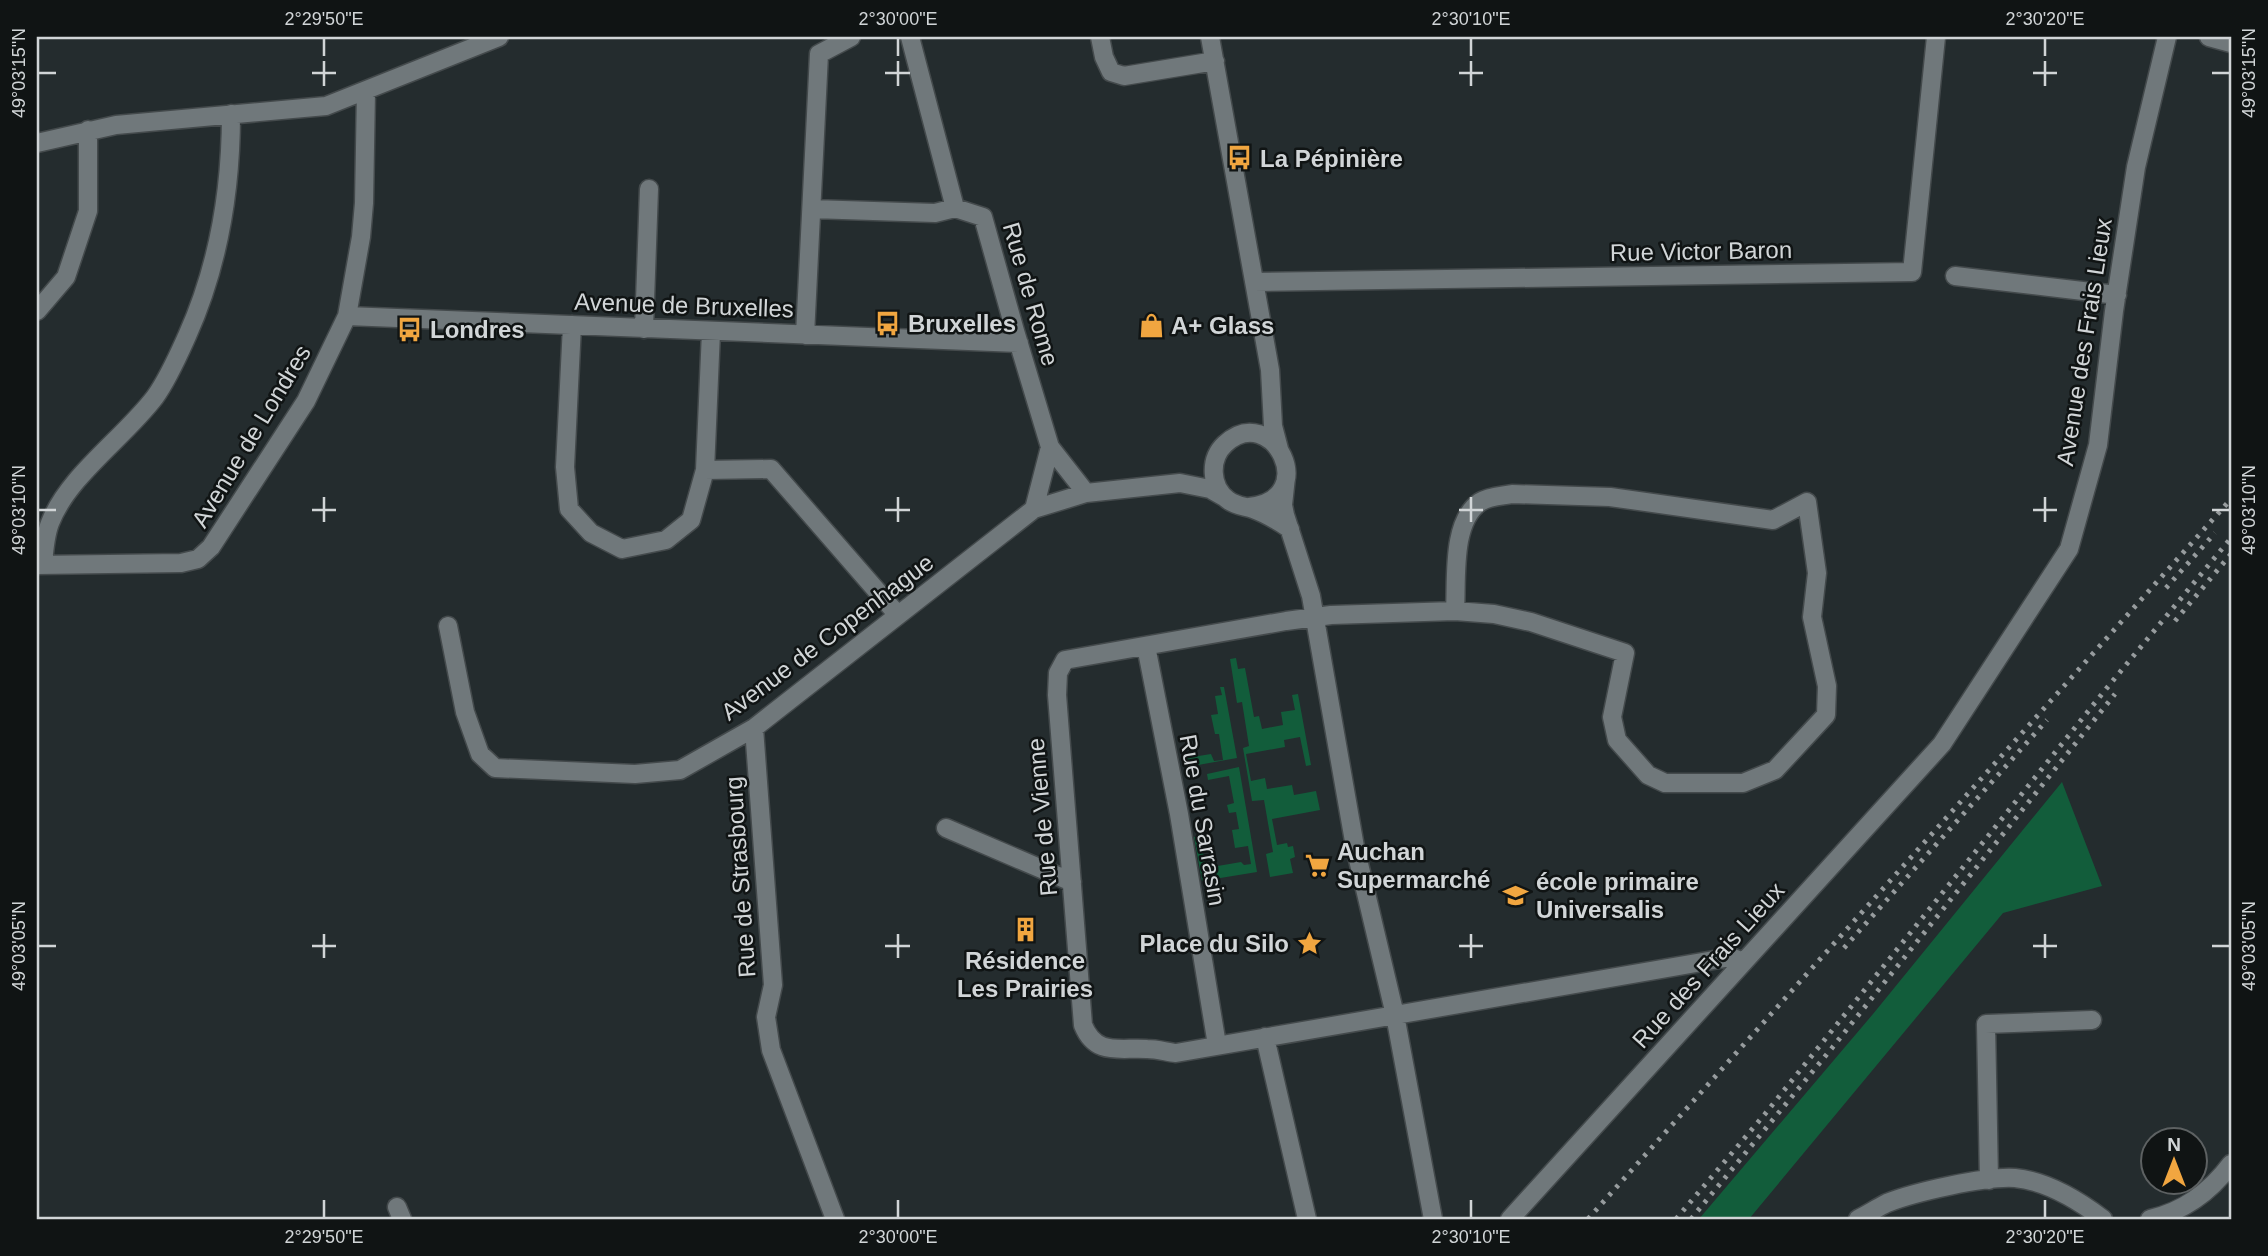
<svg xmlns="http://www.w3.org/2000/svg" width="2268" height="1256" viewBox="0 0 2268 1256" font-family="Helvetica,sans-serif">
<style>
.green{fill:#125d3b}
.lines{fill:none;stroke-linecap:round;stroke-linejoin:round}
.minor-casing{stroke:#444a4c;stroke-width:21}
.minor{stroke:#70787b;stroke-width:18}
.rail{stroke:#979c9e;stroke-width:5;stroke-dasharray:3.5 7;stroke-linecap:butt}
.ticks{fill:none;stroke:#d1d5d7;stroke-width:2.5}
.labels{text-anchor:middle;dominant-baseline:central;stroke-width:5;stroke-linejoin:round;paint-order:stroke}
.poi-label{font-size:24px;font-weight:bold;fill:#d1d5d7;stroke:#101414;text-anchor:start}
.street-label{font-size:24px;fill:#d1d5d7;stroke:#101414}
.neatline{fill:none;stroke:#d1d5d7;stroke-width:2.5}
.ticks-label{font-size:18px;text-anchor:middle;fill:#d1d5d7}
</style>
<rect width="100%" height="100%" fill="#242c2e"/>
<path class="green" d="M1236,658L1238,669L1245,668L1254,717L1259,716L1262,729L1283,725L1281,712L1295,710L1292,695L1298,694L1311,765L1306,766L1300,737L1284,740L1285,747L1246,754L1251,781L1265,778L1267,789L1292,785L1294,795L1316,791L1320,810L1272,819L1277,845L1287,843L1288,847L1293,846L1295,857L1290,859L1293,873L1270,877L1266,854L1273,852L1264,800L1252,801L1243,748L1249,746L1242,702L1237,703L1230,659Z
M1220,687H1224L1237,758L1187,767L1186,758L1211,754L1214,761L1223,760L1219,734H1215L1211,715L1218,714L1215,696L1222,695Z
M1239,767L1257,872L1202,881L1194,837L1200,836L1206,868L1241,862L1244,865L1251,864L1248,846L1235,848L1232,830L1239,829L1236,812L1229,813L1227,805L1234,803L1229,776L1208,780L1207,774Z
M2062,782L2102,886L2003,913L1749,1219H1699L1873,1014Z"/>
<g class="lines">
<defs>
<path id="minor" d="M910,37L955,208L983,217L1015,331L1050,447L1086,493
M1100,37L1104,57L1111,72L1124,76L1215,61
M1210,37L1270,370L1273,426L1279,449
M2209,37L2231,43
M37,143L116,125L326,106L499,37
M812,209L935,213L955,208
M1955,276L2117,295
M1254,282L1912,272L1936,37
M37,311L66,277L88,211V130
M347,316L1019,343
M572,325L565,467L569,509L591,533L622,549L666,540L691,520L705,470L711,332
M644,329L649,189
M805,335L819,54L851,37
M705,470L771,469L897,614
M1286,477L1283,505L1285,515L1311,596L1355,847L1395,1015L1433,1219
M1249,507C1323,499 1272,400 1225,444C1209,459 1210,487 1228,500C1236,506 1244,506 1253,509C1267,514 1278,521 1290,529
M1034,509L1050,447
M37,565L181,563L198,559L211,547L306,401L347,316L361,237L364,203L366,91
M43,565C44,551 45,536 50,523C68,476 124,438 155,397C168,379 178,356 187,336C219,265 231,192 231,114
M1455,611C1457,579 1451,522 1480,502C1489,496 1502,496 1512,494L1610,497L1773,520L1807,502L1817,573L1812,617L1827,686L1826,715L1775,770L1743,783H1665L1648,775L1617,740L1612,717L1625,653L1531,622L1494,614L1455,611L1331,615L1286,621L1065,660L1058,673L1057,695L1083,1025C1096,1057 1120,1047 1147,1049C1157,1049 1167,1052 1176,1053L1731,957L1743,962
M448,626L465,712L480,754L495,768L635,774L680,770L754,728L1034,509L1086,493L1180,483L1210,489L1224,497
M1146,646L1179,814L1217,1045
M754,728L773,985L766,1017L771,1050L835,1219
M946,828L1072,882
M1265,1037L1307,1219
M1989,1180L1986,1024L2092,1020
M397,1207L402,1219
M1510,1219L1942,744L2069,549L2098,445L2114,311L2136,167L2167,37
M1858,1219C1868,1214 1877,1208 1887,1203C1915,1192 1985,1176 2015,1178C2047,1181 2078,1200 2103,1219
M2150,1219C2185,1211 2210,1192 2231,1164"/>
</defs>
<use href="#minor" class="minor-casing"/>
<use href="#minor" class="minor"/>
<path class="rail" d="M2166,588L2215,533
M2175,621L2231,554
M1844,948L2047,720
M1588,1219L2231,499
M1676,1219L1765,1114L2106,689L2231,538
M1691,1219L1832,1048L2115,694"/>
</g>
<path class="ticks" d="M324,38V56M898,38V56M1471,38V56M2045,38V56M324,61V86M898,61V86M1471,61V86M2045,61V86M38,73H56M312,73H336M885,73H910M1459,73H1483M2033,73H2057M2212,73H2230M324,497V522M898,497V522M1471,497V522M2045,497V522M38,510H56M312,510H336M885,510H910M1459,510H1483M2033,510H2057M2212,510H2230M324,934V958M898,934V958M1471,934V958M2045,934V958M38,946H56M312,946H336M885,946H910M1459,946H1483M2033,946H2057M2212,946H2230M324,1200V1218M898,1200V1218M1471,1200V1218M2045,1200V1218"/>
<defs>
<symbol id="bus-bare" viewBox="-9 -9 18 18"><path d="M-5-6H5V4H4V6H2V4H-2V6H-4V4H-5ZM-3.5-4V0h7V-4ZM-3.5 1.2v1.5H-2V1.2ZM2 1.2v1.5H3.5V1.2Z" fill="#f1a640" stroke="#101414" stroke-width="2.5" paint-order="stroke"/></symbol>
<symbol id="shop-bare" viewBox="-9 -9 18 18"><path d="M-5-2.5h2.3a2.7 3.5 0 0 1 5.4 0H5L5.5 6h-11ZM-1.5-2.5h3a1.5 2.3 0 0 0-3 0Z" fill="#f1a640" stroke="#101414" stroke-width="2.5" paint-order="stroke"/></symbol>
<symbol id="supermarket-bare" viewBox="-9 -9 18 18"><path d="M-6-5.5h2.5l.6 2H6L4.5 2H-2.5L-4.4-4H-6ZM-1.5 3.2a1.3 1.3 0 1 0 .1 0ZM3 3.2a1.3 1.3 0 1 0 .1 0Z" fill="#f1a640" stroke="#101414" stroke-width="2.5" paint-order="stroke"/></symbol>
<symbol id="school-bare" viewBox="-9 -9 18 18"><path d="M0-5L7-2L0 1L-7-2ZM-4 1L0 2.5L4 1V4Q0 6-4 4Z" fill="#f1a640" stroke="#101414" stroke-width="2.5" paint-order="stroke"/></symbol>
<symbol id="building-bare" viewBox="-9 -9 18 18"><path d="M-4-6H4V6H1V3H-1V6H-4ZM-2.5-4.3h1.7v1.8h-1.7ZM.8-4.3h1.7v1.8H.8ZM-2.5-1h1.7V.8h-1.7ZM.8-1h1.7V.8H.8Z" fill="#f1a640" stroke="#101414" stroke-width="2.5" paint-order="stroke"/></symbol>
<symbol id="sight-bare" viewBox="-9 -9 18 18"><path d="M0-6L1.8-2.2L6-1.7L2.9 1.2L3.7 5.4L0 3.3L-3.7 5.4L-2.9 1.2L-6-1.7L-1.8-2.2Z" fill="#f1a640" stroke="#101414" stroke-width="2.5" paint-order="stroke"/></symbol>
</defs>
<g fill-rule="evenodd">
<use href="#bus-bare" x="1222" y="140" width="35" height="35"/>
<use href="#bus-bare" x="870" y="306" width="35" height="35"/>
<use href="#shop-bare" x="1134" y="308" width="35" height="35"/>
<use href="#bus-bare" x="392" y="312" width="35" height="35"/>
<use href="#supermarket-bare" x="1300" y="848" width="35" height="35"/>
<use href="#school-bare" x="1498" y="878" width="35" height="35"/>
<use href="#building-bare" x="1008" y="912" width="35" height="35"/>
<use href="#sight-bare" x="1292" y="926" width="35" height="35"/>
</g>
<g class="labels">
<g class="poi-label">
<text x="1260" y="158">La Pépinière</text>
<text x="908" y="323">Bruxelles</text>
<text x="1171" y="325">A+ Glass</text>
<text x="430" y="329">Londres</text>
<text x="1337" y="851">Auchan<tspan x="1337" dy="28">Supermarché</tspan></text>
<text x="1536" y="881">école primaire<tspan x="1536" dy="28">Universalis</tspan></text>
<text x="1289" y="943" text-anchor="end">Place du Silo</text>
<text x="1025" y="960" text-anchor="middle">Résidence<tspan x="1025" dy="28">Les Prairies</tspan></text>
</g>
<g class="street-label">
<text transform="translate(1701 251) rotate(-1)">Rue Victor Baron</text>
<text transform="translate(1031 294) rotate(74)">Rue de Rome</text>
<text transform="translate(684 305) rotate(2)">Avenue de Bruxelles</text>
<text transform="translate(2084 342) rotate(-81)">Avenue des Frais Lieux</text>
<text transform="translate(251 436) rotate(-59)">Avenue de Londres</text>
<text transform="translate(827 637) rotate(-37)">Avenue de Copenhague</text>
<text transform="translate(1042 817) rotate(-95)">Rue de Vienne</text>
<text transform="translate(1203 820) rotate(80)">Rue du Sarrasin</text>
<text transform="translate(740 877) rotate(-94)">Rue de Strasbourg</text>
<text transform="translate(1708 965) rotate(-48)">Rue des Frais Lieux</text>
</g>
</g>
<rect width="2268" height="1256" fill="none" stroke="#101414" stroke-width="77"/>
<g transform="translate(2174 1161)"><circle r="33" fill="#101414" stroke="#5d6162" stroke-width="2"/>
<path d="M0-5L12 26L0 18L-12 26Z" fill="#f1a640"/>
<text y="-10" font-size="19" font-weight="bold" text-anchor="middle" fill="#d1d5d7">N</text>
</g>
<rect x="38" y="38" width="2192" height="1180" class="neatline"/>
<g class="ticks-label">
<text x="324" y="25">2°29'50"E</text>
<text x="898" y="25">2°30'00"E</text>
<text x="1471" y="25">2°30'10"E</text>
<text x="2045" y="25">2°30'20"E</text>
<text transform="translate(19 73) rotate(-90)" y="6">49°03'15"N</text>
<text transform="translate(2249 73) rotate(-90)" y="6">49°03'15"N</text>
<text transform="translate(19 510) rotate(-90)" y="6">49°03'10"N</text>
<text transform="translate(2249 510) rotate(-90)" y="6">49°03'10"N</text>
<text transform="translate(19 946) rotate(-90)" y="6">49°03'05"N</text>
<text transform="translate(2249 946) rotate(-90)" y="6">49°03'05"N</text>
<text x="324" y="1243">2°29'50"E</text>
<text x="898" y="1243">2°30'00"E</text>
<text x="1471" y="1243">2°30'10"E</text>
<text x="2045" y="1243">2°30'20"E</text>
</g>
</svg>
